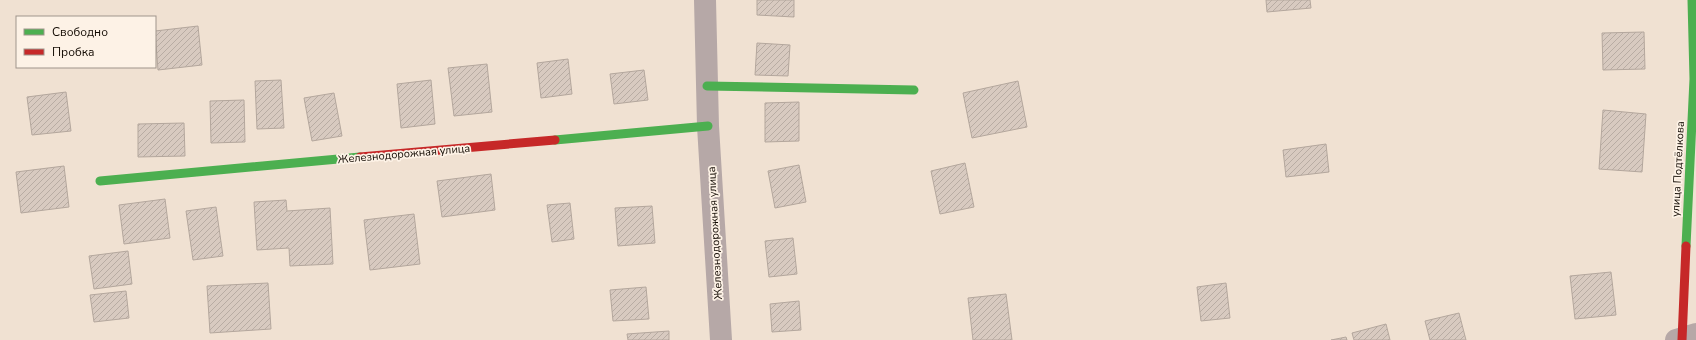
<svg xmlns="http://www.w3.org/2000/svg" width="1696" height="340" viewBox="0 0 1696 340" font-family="'Nunito Sans',sans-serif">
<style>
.building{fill:url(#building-hatch);stroke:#b4a79d}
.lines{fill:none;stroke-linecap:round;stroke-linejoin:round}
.street{stroke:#b6a8a7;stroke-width:22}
.fast{stroke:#4caf50;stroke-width:9}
.jam{stroke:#c62828;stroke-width:9}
.labels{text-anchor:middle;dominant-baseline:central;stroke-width:3.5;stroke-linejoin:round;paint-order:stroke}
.street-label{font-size:11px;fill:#120a02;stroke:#fdf2e6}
</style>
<defs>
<pattern id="building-hatch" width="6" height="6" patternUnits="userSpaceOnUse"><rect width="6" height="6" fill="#d8cac0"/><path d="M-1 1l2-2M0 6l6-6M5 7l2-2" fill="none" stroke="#b8aca3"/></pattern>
</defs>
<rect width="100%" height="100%" fill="#f0e1d2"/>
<path class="building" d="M757,0H794V17L757,15Z
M1266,0H1310L1311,8L1267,12Z
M198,26L202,65L158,70L155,31Z
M1644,32L1645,69L1603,70L1602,33Z
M757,43L790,45L788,76L755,75Z
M568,59L572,94L541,98L537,63Z
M487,64L492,112L454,116L448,68Z
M644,70L648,100L614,104L610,74Z
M281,80L284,128L257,129L255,81Z
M431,80L435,124L401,128L397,84Z
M1018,81L1027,127L972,138L963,93Z
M66,92L71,131L32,135L27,97Z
M334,93L342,136L312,141L304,98Z
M244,100L245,142L211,143L210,101Z
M799,102V141L765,142V103Z
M1603,110L1646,114L1642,172L1599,169Z
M184,123L185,156L138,157V124Z
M1326,144L1329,172L1286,177L1283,150Z
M965,163L974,207L940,214L931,171Z
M799,165L806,202L775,208L768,171Z
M64,166L69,207L21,213L16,172Z
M491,174L495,210L442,217L437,181Z
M165,199L170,238L124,244L119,205Z
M286,200L287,211L330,208L333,264L290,266L289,248L257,250L254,202Z
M570,203L574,239L552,242L547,205Z
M652,206L655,243L618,246L615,208Z
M216,207L223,256L193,260L186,211Z
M414,214L420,264L370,270L364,220Z
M793,238L797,274L769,277L765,241Z
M128,251L132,284L94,289L89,256Z
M1611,272L1616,315L1575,319L1570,276Z
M268,283L271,329L210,333L207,286Z
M1226,283L1230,318L1201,321L1197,287Z
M646,287L649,319L613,321L610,290Z
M126,291L129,318L94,322L90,295Z
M1006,294L1012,340H973L968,298Z
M799,301L801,330L772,332L770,304Z
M1459,313L1466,340H1430L1425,321Z
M1386,324L1390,340H1354L1352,333Z
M669,331V340H628L627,334Z
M1346,337L1347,340H1331Z"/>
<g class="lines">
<path class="street" d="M705,0L708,126L721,340
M1676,340L1696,334"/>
<path class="fast" d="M707,86L914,90
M555,140L708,126
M100,181L360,157
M1686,246L1694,79L1692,0"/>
<path class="jam" d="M360,157L555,140
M1682,340L1686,246"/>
</g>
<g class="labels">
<g class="street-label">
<text transform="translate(404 154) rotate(-5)">Железнодорожная улица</text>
<text transform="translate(1678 169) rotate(-87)">улица Подтёлкова</text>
<text transform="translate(715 233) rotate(-93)">Железнодорожная улица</text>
</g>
</g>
<rect x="16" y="16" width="140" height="52" fill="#fdf2e6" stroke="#9f958b"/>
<rect x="24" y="29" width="20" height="6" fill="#4caf50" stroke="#9f958b"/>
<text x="52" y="36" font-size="12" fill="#120a02">Свободно</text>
<rect x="24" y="49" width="20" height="6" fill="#c62828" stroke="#9f958b"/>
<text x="52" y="56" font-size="12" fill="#120a02">Пробка</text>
</svg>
